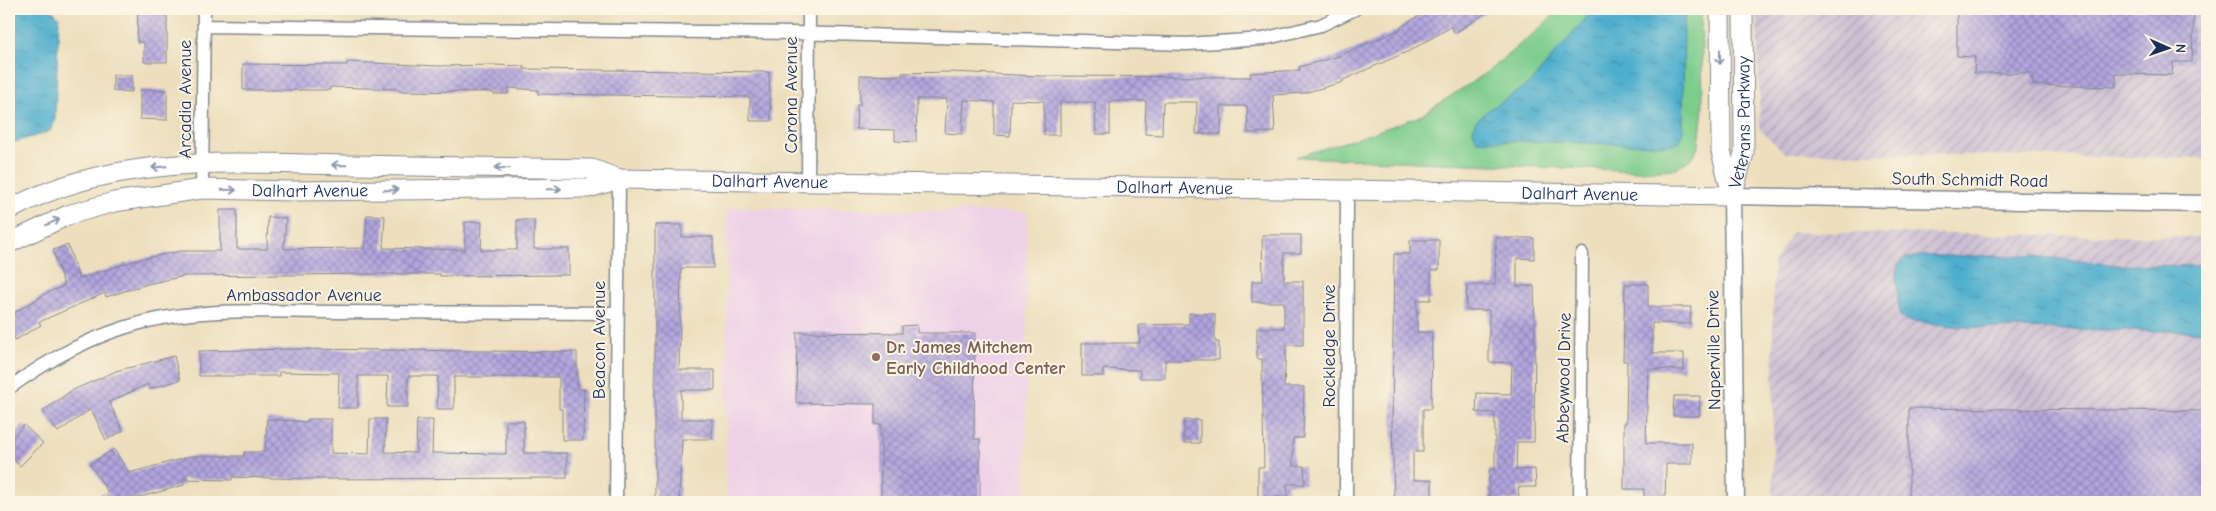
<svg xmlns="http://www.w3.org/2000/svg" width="2216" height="511" viewBox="0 0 2216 511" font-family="'Comic Neue',sans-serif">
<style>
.built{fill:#eed0e7}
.industrial{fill:url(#industrial-furrows)}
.green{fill:#7ccc8c;stroke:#4c7e75}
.water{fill:url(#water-ripples);stroke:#346e96}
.building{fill:url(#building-cross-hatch)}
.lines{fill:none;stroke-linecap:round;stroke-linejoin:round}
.minor-casing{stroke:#84878e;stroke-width:15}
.tertiary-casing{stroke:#84878e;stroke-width:19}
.secondary-casing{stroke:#84878e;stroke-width:21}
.minor{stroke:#fff;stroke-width:12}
.tertiary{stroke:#fff;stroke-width:16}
.secondary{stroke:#fff;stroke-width:19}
.oneway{stroke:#8d97ae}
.education-dot{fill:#8d6e63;stroke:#fcf5e5;stroke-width:2}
.labels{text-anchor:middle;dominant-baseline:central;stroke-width:4;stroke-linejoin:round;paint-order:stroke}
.street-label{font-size:18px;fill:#1b2f5e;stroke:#fcf5e5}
.education-label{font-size:18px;font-weight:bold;fill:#785e54;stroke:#fcf5e5;text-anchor:start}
</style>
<defs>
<pattern id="industrial-furrows" width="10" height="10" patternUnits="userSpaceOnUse" patternTransform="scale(1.25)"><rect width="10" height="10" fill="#ccbed3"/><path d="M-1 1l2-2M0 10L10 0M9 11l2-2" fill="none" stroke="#a59bae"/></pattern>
<pattern id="water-ripples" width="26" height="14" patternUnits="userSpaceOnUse" patternTransform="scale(1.25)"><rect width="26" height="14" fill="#4eaecd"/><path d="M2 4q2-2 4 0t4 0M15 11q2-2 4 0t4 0" fill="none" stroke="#408eaa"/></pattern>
<pattern id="building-cross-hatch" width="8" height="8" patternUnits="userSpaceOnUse" patternTransform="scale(1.25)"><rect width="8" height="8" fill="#b2a5de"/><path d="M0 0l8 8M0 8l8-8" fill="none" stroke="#9087b7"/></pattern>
</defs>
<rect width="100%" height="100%" fill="#fcf5e5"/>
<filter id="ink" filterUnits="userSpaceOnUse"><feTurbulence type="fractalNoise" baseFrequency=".02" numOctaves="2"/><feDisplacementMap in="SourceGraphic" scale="10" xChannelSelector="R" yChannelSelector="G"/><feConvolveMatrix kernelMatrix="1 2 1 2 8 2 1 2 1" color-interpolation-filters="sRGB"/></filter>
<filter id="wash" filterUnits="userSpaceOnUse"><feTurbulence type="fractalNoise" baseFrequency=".0096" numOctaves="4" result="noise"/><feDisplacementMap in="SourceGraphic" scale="20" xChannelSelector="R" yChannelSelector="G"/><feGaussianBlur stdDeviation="1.12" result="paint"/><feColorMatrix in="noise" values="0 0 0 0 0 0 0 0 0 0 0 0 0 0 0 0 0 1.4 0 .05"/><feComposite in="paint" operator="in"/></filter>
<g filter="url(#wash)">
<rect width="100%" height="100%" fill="#eddfbd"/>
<path class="built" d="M727,208L1027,212L1026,502H726Z"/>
<path class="industrial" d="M1757,9H2207V158L1785,153L1760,130Z
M1792,232L2207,237V502H1773V264Z"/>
<path class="green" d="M1559,9H1701L1703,108L1699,145L1693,157L1676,169L1639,171L1296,157L1361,137L1420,116L1486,73L1541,27Z"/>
<path class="water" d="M9,9H51L59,17L55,119L52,129L48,132L9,144Z
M1594,9H1684L1683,131L1679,143L1665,145L1477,140L1473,131L1475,122L1487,111L1530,83Z
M1923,256H2035L2116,265L2207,266V332L1961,327L1905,320L1900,316L1896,277L1898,265L1906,258Z"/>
<g id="blocks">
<path class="building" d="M138,9H167V62H144V42H137Z
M1431,9H1492L1455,33L1451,27L1409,51L1343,80V82L1304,93L1273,95L1275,132L1248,133L1247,106H1221V134H1196L1197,102H1163L1162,135L1145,134L1146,101H1110V134H1096L1095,102H1060V135H1044V101L1011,100L1010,136L994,135V102L964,100L962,134L945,133L947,99H917L916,142L895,141V130L856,129L857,105H860V75L902,76V73L951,72L1038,76L1251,77L1250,73L1300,70L1299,67L1339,56L1401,29L1400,27Z
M1957,9H2194L2192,62H2173L2172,75L2116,74V87L2033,85L2032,73H1974L1975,57L1957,56Z
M347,62L439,66L494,65L524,66V69L769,72L771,121H750V97L538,94V90L508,88V94H493V92L400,91V89L330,87V90H243V64L347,65Z
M113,75H132V92L113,91Z
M140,90H167V120L140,119Z
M220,210H237V249H267L268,217L286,218L284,249L365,248L367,215L385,216L383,248L465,250V222H482L481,250H517V220H534V249H569V275L440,276V274H380L185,276L147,284L106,297L105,293L39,322L41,325L15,340L9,329V316L47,293L64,286L53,250L68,245L79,279L140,259L181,251H220Z
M655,225H682V237H713V268H681L679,370H715V390H681V419H712V439H682L679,501H655Z
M1262,235H1301V253H1284V281H1303V345H1286L1284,387H1304L1303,438H1293V466H1304L1305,484H1287L1288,497H1258V467H1264L1262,359H1257V328H1284V302H1252V281H1263Z
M1496,238H1534V259L1517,258V286H1534L1535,332L1534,442H1517L1516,470L1535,469L1536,487H1518L1519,500L1489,501V470H1495V413L1476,412L1477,393L1511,394L1512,363L1489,362V310H1466L1467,285H1495Z
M1410,240H1439V270H1431V300H1417V332H1432L1431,409H1423V452H1413V480H1432V501H1394L1392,421L1394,254H1410Z
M1625,284H1648V307H1691L1690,324L1652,323V353H1684V370L1648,369L1646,443H1692V464H1666L1665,502H1644V489H1624V423H1626L1627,361H1623Z
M1189,313L1215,314V342H1219V360H1165V378H1140V370L1103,369V376H1082V343H1140L1139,325L1189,324Z
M917,325V333H975L974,439H980V498H938V502H881V424L875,425V404L796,403L797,332L902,333V326Z
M292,349L577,352V389H584L583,440H562V409H559V377H454V409H437L438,376H408V407H387L388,376H358V408H338L339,373L279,372V376H199V351Z
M174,356L180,380L149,389L148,384L109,402L123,431L106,440L91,409L58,432L43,411L71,391L116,371Z
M1674,396H1700L1699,416H1673Z
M1909,408L2207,411V502H1909Z
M267,419L308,422V419H331V453L369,454L370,419H386L385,452L416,453L417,420H433L432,453L506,454V421H524V453H567V478L314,479L232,477V480L183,479L184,485L122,502H93L108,492L90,464L114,449L129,473L192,456H244V452H265Z
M1184,420H1200V443H1184Z
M24,425L43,443L20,466L9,455V441Z"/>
</g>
</g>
<g filter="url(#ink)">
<use href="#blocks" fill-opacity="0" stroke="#84878e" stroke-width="1"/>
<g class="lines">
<defs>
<path id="minor" d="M204,26L793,33L1187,44L1263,39L1321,25L1355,9
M808,182L809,9
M202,189L204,9
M9,388C51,358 93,335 144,322C205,307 270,312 333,312C427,312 522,313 617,313
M616,502L619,179
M1346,502L1347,190
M1580,502L1582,254"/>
<path id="tertiary" d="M1736,502L1732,196L2207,204"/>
<g id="secondary">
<path d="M1720,9L1721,151L1732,195"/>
<path id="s1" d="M1732,196L1744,153L1743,9"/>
<path id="s2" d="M9,210C112,153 236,163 350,165C431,166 511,168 592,169L619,179L1732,196"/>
<path id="s3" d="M9,243L68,215L114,202L202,189L293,191L589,188L619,179"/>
</g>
</defs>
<use href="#minor" class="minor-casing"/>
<use href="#tertiary" class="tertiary-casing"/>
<use href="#secondary" class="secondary-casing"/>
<use href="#minor" class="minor"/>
<use href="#tertiary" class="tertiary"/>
<use href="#secondary" class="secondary"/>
</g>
<defs><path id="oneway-shaft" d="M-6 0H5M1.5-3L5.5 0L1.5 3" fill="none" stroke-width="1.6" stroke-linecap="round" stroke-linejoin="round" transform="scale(1.25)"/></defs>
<g class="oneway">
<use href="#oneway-shaft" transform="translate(1720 57) rotate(90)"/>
<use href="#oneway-shaft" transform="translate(339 165) rotate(-179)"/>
<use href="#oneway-shaft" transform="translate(159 167) rotate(174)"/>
<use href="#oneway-shaft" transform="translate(502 168) rotate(-179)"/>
<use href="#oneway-shaft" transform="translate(554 189) rotate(-1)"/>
<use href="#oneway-shaft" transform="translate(229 190) rotate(1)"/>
<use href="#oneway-shaft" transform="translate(391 190) rotate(-1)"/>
<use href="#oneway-shaft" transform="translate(53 222) rotate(-24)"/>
</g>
</g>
<circle class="education-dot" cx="876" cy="357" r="5"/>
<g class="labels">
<g class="street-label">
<text transform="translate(791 95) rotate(-90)">Corona Avenue</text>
<text transform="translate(185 99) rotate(-90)">Arcadia Avenue</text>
<text stroke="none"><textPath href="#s1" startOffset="75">Veterans Parkway</textPath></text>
<text transform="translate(1970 180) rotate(1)">South Schmidt Road</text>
<text stroke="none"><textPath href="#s2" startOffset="770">Dalhart Avenue</textPath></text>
<text stroke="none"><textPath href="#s2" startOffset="1175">Dalhart Avenue</textPath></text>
<text stroke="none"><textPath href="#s3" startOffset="310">Dalhart Avenue</textPath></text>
<text stroke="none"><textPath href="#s2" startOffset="1580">Dalhart Avenue</textPath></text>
<text x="304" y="295">Ambassador Avenue</text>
<text transform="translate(599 340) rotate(-90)">Beacon Avenue</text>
<text transform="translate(1329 346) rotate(-90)">Rockledge Drive</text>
<text transform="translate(1714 350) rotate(-91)">Naperville Drive</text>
<text transform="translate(1564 378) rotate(-89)">Abbeywood Drive</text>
</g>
<g class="education-label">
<text x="886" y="347">Dr. James Mitchem<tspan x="886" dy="21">Early Childhood Center</tspan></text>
</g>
</g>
<rect width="2216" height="511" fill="none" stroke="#fcf5e5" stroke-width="30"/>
<g transform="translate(2168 48) rotate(92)" stroke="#fcf5e5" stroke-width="4" paint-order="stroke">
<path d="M0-4L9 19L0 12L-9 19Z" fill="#1b2f5e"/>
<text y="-8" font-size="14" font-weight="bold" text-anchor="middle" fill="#1b2f5e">N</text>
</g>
</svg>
